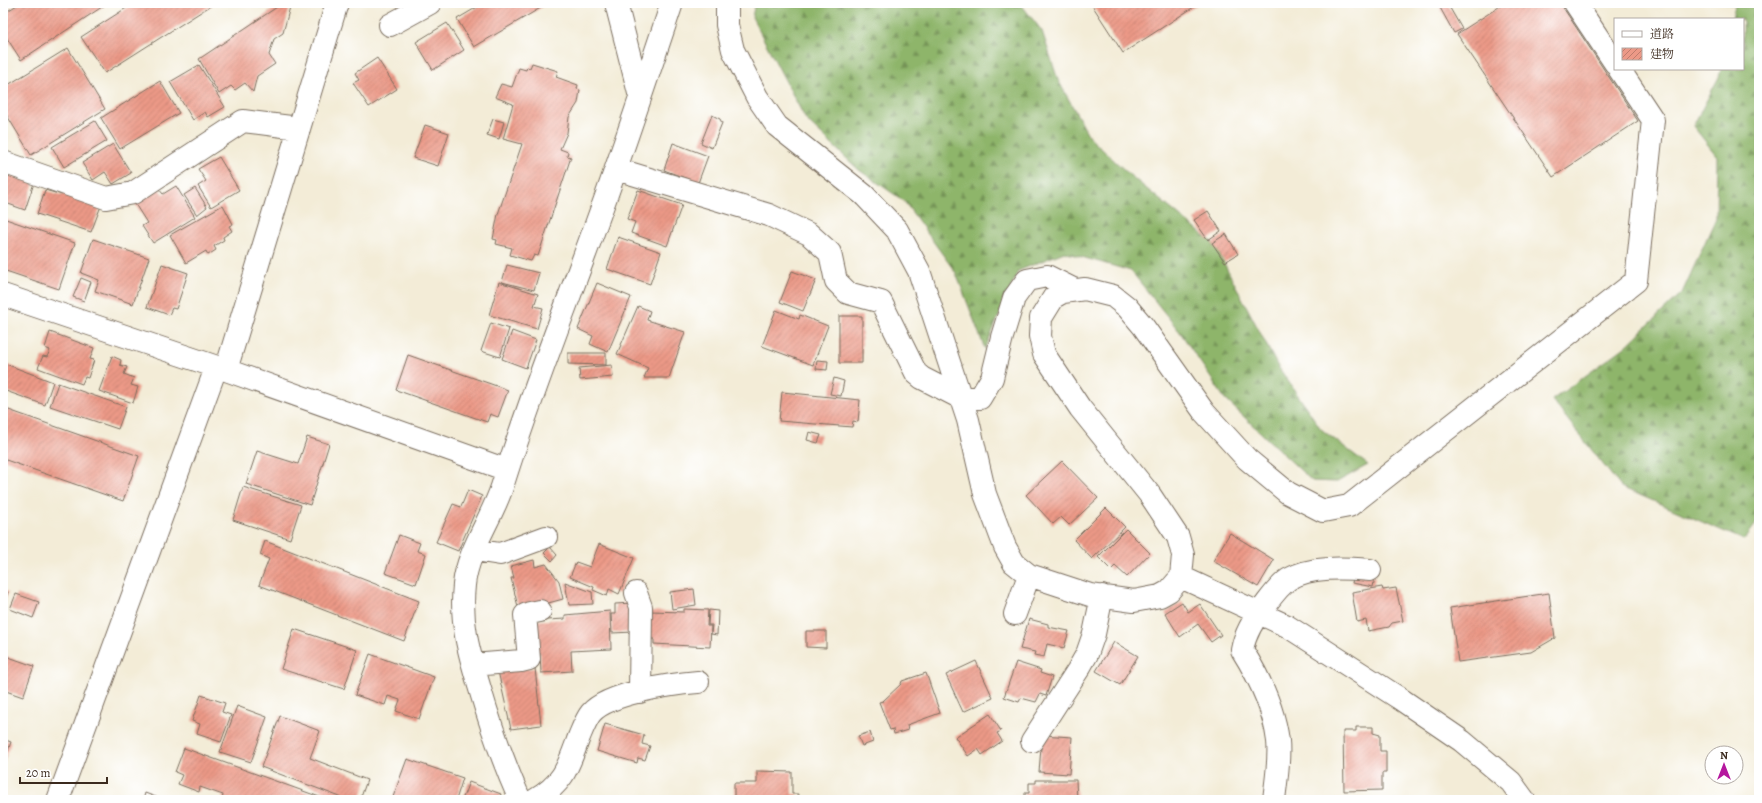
<svg xmlns="http://www.w3.org/2000/svg" width="1762" height="803" viewBox="0 0 1762 803" font-family="Alegreya,'Noto Serif JP',serif">
<style>
.forest{fill:url(#forest-firs);stroke:#647044}
.building{fill:url(#building-hatch)}
.lines{fill:none;stroke-linecap:round;stroke-linejoin:round}
.minor-casing{stroke:#7b6e5f;stroke-width:24}
.minor{stroke:#fff;stroke-width:22}
</style>
<defs>
<pattern id="forest-firs" width="22" height="20" patternUnits="userSpaceOnUse"><rect width="22" height="20" fill="#8eb56a"/><path d="M5 1l3.5 6h-7zM16 11l3.5 6h-7z" fill="#759357"/></pattern>
<pattern id="building-hatch" width="6" height="6" patternUnits="userSpaceOnUse"><rect width="6" height="6" fill="#ec9987"/><path d="M-1 1l2-2M0 6l6-6M5 7l2-2" fill="none" stroke="#c07d6e"/></pattern>
</defs>
<rect width="100%" height="100%" fill="#fff"/>
<filter id="ink" filterUnits="userSpaceOnUse"><feTurbulence type="fractalNoise" baseFrequency=".025" numOctaves="2"/><feDisplacementMap in="SourceGraphic" scale="8" xChannelSelector="R" yChannelSelector="G"/><feConvolveMatrix kernelMatrix="1 2 1 2 8 2 1 2 1" color-interpolation-filters="sRGB"/></filter>
<filter id="wash" filterUnits="userSpaceOnUse"><feTurbulence type="fractalNoise" baseFrequency=".012" numOctaves="4" result="noise"/><feDisplacementMap in="SourceGraphic" scale="16" xChannelSelector="R" yChannelSelector="G"/><feGaussianBlur stdDeviation="0.9" result="paint"/><feColorMatrix in="noise" values="0 0 0 0 0 0 0 0 0 0 0 0 0 0 0 0 0 1.4 0 .05"/><feComposite in="paint" operator="in"/></filter>
<g filter="url(#wash)">
<rect width="100%" height="100%" fill="#f3ecd7"/>
<path class="forest" d="M755,3H1020L1042,31L1058,80L1090,138L1131,176L1214,244L1277,365L1321,429L1368,465L1337,482L1312,481L1225,399L1180,332L1131,271L1064,252L1018,271L985,349L956,273L904,201L859,170L806,120L752,17Z
M1726,3H1759V520L1744,540L1621,487L1552,400L1625,347L1682,293L1716,218L1717,156L1693,126L1719,77L1721,69H1743V19H1732L1735,5Z"/>
<g id="blocks">
<path class="building" d="M20,3H108L21,60L3,32V14Z
M134,3H215L105,73L81,37Z
M283,3H291L283,33L274,39L269,55L275,64L257,76L253,92L245,83L235,90L231,86L219,94L199,59Z
M484,3H549L474,47L457,19Z
M1095,3H1200L1123,53L1092,5Z
M1440,3H1447L1462,29L1454,33L1438,4Z
M1505,3H1560L1638,121L1553,177L1457,34Z
M447,23L464,50L433,70L416,42Z
M68,48L105,109L31,155L3,109V88Z
M377,58L397,89L369,107L353,83L359,80L355,73Z
M532,63L558,71L556,77L578,85L577,89L580,90L578,103L569,117L567,133L560,149L568,152L567,156L571,157L538,256L534,255L531,261L510,255L512,248L496,244L497,240L493,239L498,214L522,144L503,139L513,104L495,97L501,84L512,87L519,68L526,70L527,67L530,68Z
M199,65L225,107L208,117L205,112L193,120L170,82Z
M160,81L179,113L120,149L101,118Z
M712,115L720,119L722,123L712,148L701,143Z
M493,119L504,122L499,139L487,135Z
M95,121L107,141L64,167L52,147Z
M425,125L449,133L438,166L413,158Z
M673,143L708,156L698,183L664,170Z
M113,144L131,173L113,184L105,172L93,180L82,163Z
M219,157L239,190L211,207L198,186L206,181L198,169Z
M3,172L34,183L25,210L3,202Z
M176,186L195,217L153,243L142,226L147,223L135,204L159,189L163,194Z
M195,188L207,207L197,215L184,195Z
M45,190L62,195L63,193L101,206L91,232L37,214Z
M638,190L682,205L667,246L631,233L635,222L627,219Z
M223,205L233,224L229,226L232,231L223,237L224,240L214,246L216,250L208,255L206,251L186,263L170,235Z
M1208,211L1221,231L1208,240L1194,220Z
M3,218L75,243L59,289L3,270Z
M1226,234L1238,254L1225,262L1212,243Z
M618,237L661,252L650,284L607,269Z
M93,239L149,258L133,304L95,291L99,280L81,273Z
M162,264L188,273L176,309L172,308L169,315L147,307Z
M507,265L539,273L534,290L502,282Z
M792,271L816,280L803,311L780,302Z
M81,278L91,282L84,301L73,297Z
M499,282L538,294L534,306L543,308L537,329L489,315Z
M597,283L631,297L608,352L590,344L593,336L578,329Z
M638,306L650,311L647,320L685,332L669,378H644L648,368L617,354Z
M776,310L799,319L800,315L828,326L813,365L762,346Z
M839,316H862V363H839Z
M491,323L509,329L500,357L481,351Z
M512,331L536,340L526,368L502,359Z
M50,332L94,348L90,359L94,360L88,378L85,377L82,384L38,368L43,356L47,357L50,350L45,348Z
M568,353H606V365L568,364Z
M408,355L508,390L498,417L490,414L487,422L396,390Z
M112,356L121,360L120,365L127,367L124,374L134,378L131,385L138,387L133,403L99,391Z
M817,360L828,361L827,370L816,369Z
M3,363L53,382L45,405L3,390Z
M612,365L613,377L580,380L579,368Z
M834,378L844,381L841,396L830,394Z
M58,383L126,407L118,429L50,406Z
M782,392L860,400L858,422L853,421L852,427L779,421Z
M3,408L139,456L123,501L3,459Z
M809,432L821,435L818,443L807,440Z
M307,437L329,444L310,505L246,484L257,451L298,464Z
M1062,461L1098,498L1069,525L1061,517L1053,524L1026,495Z
M243,487L301,505L290,539L233,520Z
M468,490L482,496L458,551L436,542L453,504L461,507Z
M1106,508L1125,527L1092,559L1074,540Z
M1126,529L1150,553L1127,577L1115,566L1111,570L1098,557Z
M1230,533L1274,560L1258,587L1213,561Z
M399,535L420,543L417,551L426,554L416,584L385,573Z
M265,541L419,601L404,641L259,585L269,559L260,555Z
M599,544L634,558L619,594L609,589L607,596L593,590L594,587L570,577L576,562L590,567Z
M550,547L557,555L552,561L544,553Z
M534,560L535,567L546,564L559,581L563,599L519,611L511,578H514L511,566Z
M1354,573L1375,577L1373,587L1352,583Z
M565,582L592,592L593,604L569,605Z
M1382,587L1383,590L1396,588L1403,621L1392,623L1389,627L1368,631L1366,620L1357,622L1352,592Z
M694,589L696,605L672,609L670,592Z
M3,590L8,592L3,606Z
M1549,593L1555,638L1531,652L1458,662L1450,608Z
M16,594L39,602L33,618L10,609Z
M1182,602L1188,612L1200,604L1221,635L1211,642L1198,624L1180,637L1165,613Z
M633,603L634,632L612,633L611,614H615V604Z
M684,609L708,610L707,626H711L710,647L654,644V639H648L650,611L684,612Z
M709,610L718,611L717,635L711,634L712,625H708Z
M610,611L611,649L571,651L572,671L541,673L540,653H531L530,621L565,619V615Z
M1029,619L1048,624V627L1069,631L1064,648L1047,644L1044,657L1034,655L1035,652L1020,649Z
M294,629L357,650L344,689L281,669Z
M806,631H826V648L806,647Z
M1114,642L1138,656L1120,685L1096,671Z
M370,654L434,677L419,719L396,711L400,700L388,696L385,705L355,695Z
M3,655L34,666L23,697L3,690Z
M976,661L993,698L963,712L946,675Z
M1016,662L1041,670L1040,673L1052,677L1046,696L1040,694L1036,702L1021,698L1019,702L1004,697Z
M535,668L541,725L511,729L498,671Z
M926,673L940,713L907,725L908,730L894,734L893,729L890,730L879,702L883,701L901,684L902,681Z
M201,695L225,703L222,712L231,715L221,742L197,734L200,724L192,721Z
M237,706L267,717L251,762L220,752Z
M990,714L1001,731L997,733L1002,741L982,755L978,749L968,756L955,737Z
M280,716L320,731L310,758L367,780L360,800H348L261,767Z
M605,724L644,735L642,744L650,746L645,760L638,758L637,763L597,751Z
M1356,727H1373V733L1380,735V751H1386V773H1382V790L1344,791L1343,731H1356Z
M870,732L873,742L862,746L858,736Z
M1042,735L1072,737L1069,774L1039,772Z
M3,739L11,742L3,765Z
M184,748L328,800H222L223,795L200,787L199,792L178,784L182,775L175,772Z
M407,759L463,778L456,800H401L393,797Z
M757,771L792,772V794H798V800H734V783H757Z
M1036,780H1076L1077,800H1025V793H1029V783H1036Z
M469,782L501,794L499,800H462Z
M145,793L164,800H143Z"/>
</g>
</g>
<g filter="url(#ink)">
<use href="#blocks" fill-opacity="0" stroke="#7b6e5f" stroke-width="1"/>
<g class="lines">
<defs>
<path id="minor" d="M616,3L640,97
M727,3V25L733,50L757,97L777,126L864,195L897,230L919,271L968,420L985,494L1005,547L1014,563L1029,575L1090,595L1134,601L1160,596L1169,591L1181,577L1287,626L1399,698L1462,741L1511,782L1524,800
M1575,3L1615,63
M390,25L430,3
M3,162L106,198L133,193L243,121L299,128
M616,169L769,215L809,234L830,253L836,281L848,293L881,302L916,373L922,378L961,398H980L992,378L1002,337L1014,298L1027,280L1047,276L1073,289
M3,295L226,370L507,470
M226,370L337,3
M475,550L500,554L546,537
M1181,577L1183,555L1178,537L1150,495L1080,408L1044,354L1040,336L1041,318L1054,297L1063,292L1085,289L1113,296L1127,307L1143,326L1204,412L1247,459L1288,493L1323,511L1349,506L1636,281L1653,120L1619,69
M636,593L641,607L640,692
M1015,614L1029,575
M473,665L521,661L529,659L525,615L530,613L540,611
M1032,741L1078,670L1087,654L1094,634L1102,596
M58,800L216,368
M520,800C504,764 491,727 480,689C469,653 460,623 464,585C467,552 492,518 502,487C533,387 573,290 608,191C630,129 651,66 672,3
M535,800C564,783 568,767 579,737C582,730 586,719 591,713C608,693 673,684 698,682
M1274,800C1276,781 1280,760 1278,741C1274,709 1259,677 1242,650C1245,633 1255,617 1266,604C1272,596 1280,585 1289,579C1311,566 1344,568 1370,570"/>
</defs>
<use href="#minor" class="minor-casing"/>
<use href="#minor" class="minor"/>
</g>
</g>
<rect width="1762" height="803" fill="none" stroke="#fff" stroke-width="16"/>
<rect x="1614" y="18" width="130" height="52" fill="#ffffff" stroke="#b1aaa5"/>
<rect x="1622" y="31" width="20" height="6" fill="#ffffff" stroke="#b1aaa5"/>
<text x="1650" y="38" font-size="12" fill="#3b2a1e">道路</text>
<rect x="1622" y="48" width="20" height="12" fill="url(#building-hatch)" stroke="#b1aaa5"/>
<text x="1650" y="58" font-size="12" fill="#3b2a1e">建物</text>
<g transform="translate(1724 765)"><circle r="19" fill="#ffffff" stroke="#b1aaa5"/>
<path d="M0-3L7 15L0 10L-7 15Z" fill="#b5179e"/>
<text y="-6" font-size="11" font-weight="bold" text-anchor="middle" fill="#3b2a1e">N</text>
</g>
<path d="M20 777v6h87v-6" fill="none" stroke="#3b2a1e" stroke-width="2"/>
<text x="26" y="777" font-size="12" fill="#3b2a1e" stroke="#ffffff" stroke-width="3" paint-order="stroke">20 m</text>
</svg>
